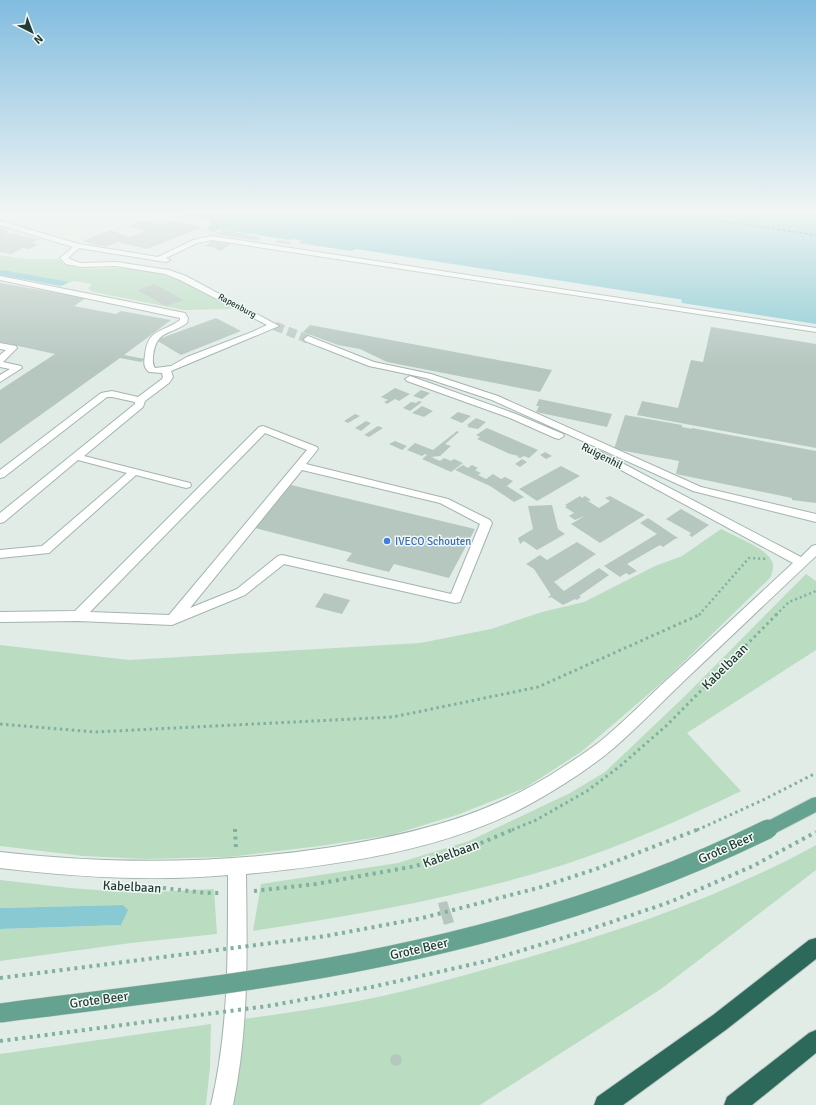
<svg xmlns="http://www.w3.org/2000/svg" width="816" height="1105" viewBox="0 0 816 1105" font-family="Signika,sans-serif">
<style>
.green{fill:#baddc2}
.water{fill:#88c9d2}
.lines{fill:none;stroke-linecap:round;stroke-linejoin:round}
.ferry{stroke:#1b6c79;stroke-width:1;stroke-dasharray:3 2.5;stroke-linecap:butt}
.building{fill:#b6c7c0}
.minor-tunnel{stroke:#bbc9c3;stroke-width:9;stroke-dasharray:9 4.5;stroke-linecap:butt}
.minor-casing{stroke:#a4b4ae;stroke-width:2}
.highway-casing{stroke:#c1c9c6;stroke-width:2}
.path-far2{stroke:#81b0a0;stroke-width:2.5;stroke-dasharray:2 3;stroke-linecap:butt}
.path-far1{stroke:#81b0a0;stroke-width:3;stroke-dasharray:2.5 3.5;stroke-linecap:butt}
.path{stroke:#81b0a0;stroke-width:4;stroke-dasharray:3 4.5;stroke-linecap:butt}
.minor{fill:#fff;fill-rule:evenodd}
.highway{fill:#2d695b;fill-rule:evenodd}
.major-bridge-far1-casing{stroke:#c1c9c6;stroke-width:16;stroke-linecap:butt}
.major-bridge-casing{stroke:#c1c9c6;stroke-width:20;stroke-linecap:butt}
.path-bridge-far1{stroke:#81b0a0;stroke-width:3;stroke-dasharray:2.5 3.5;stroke-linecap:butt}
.path-bridge{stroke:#81b0a0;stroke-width:4;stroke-dasharray:3 4.5;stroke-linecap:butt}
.major-bridge-far1{stroke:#65a290;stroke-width:14}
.major-bridge{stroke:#65a290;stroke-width:19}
.shop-dot{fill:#3f7fe0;stroke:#f2f8f5;stroke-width:1.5}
.labels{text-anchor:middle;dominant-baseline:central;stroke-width:3;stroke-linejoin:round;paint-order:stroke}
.far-street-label{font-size:9px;fill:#213d34;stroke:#f2f8f5}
.street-label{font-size:11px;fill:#213d34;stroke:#f2f8f5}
.shop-label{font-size:11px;fill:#366cbe;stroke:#f2f8f5;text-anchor:start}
.near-street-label{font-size:13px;fill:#213d34;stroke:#f2f8f5}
</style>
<rect width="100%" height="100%" fill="#e1ece7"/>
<path class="green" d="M0,255L23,259H59C67,272 103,268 118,268C135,269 153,271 169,277C191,284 212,298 233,309L184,310L93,292L88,288L92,284L74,281L70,282L0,271Z
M721,529C734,536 761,546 770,558C775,564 773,571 770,578L666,679L581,752L525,788L457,815L391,835L320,846L229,857L145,859L83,856L0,846V645L129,660L420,643L491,629L542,612L584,602L655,566L682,556Z
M806,574L816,581V650L687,733L741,791C683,819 624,845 563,865C462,897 357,915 253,931L261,884L398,863L469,841L570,793L605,772L685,696Z
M816,845V870L661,989L480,1105H234L237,1020C287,1013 338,1006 387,995C434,984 480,971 526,958C626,929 725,895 816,845Z
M0,880L70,888L136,893L214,889L217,934L131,943L0,961V929L121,925L127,910L123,905L0,908Z
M211,1024L210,1067L206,1105H0V1054Z"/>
<path class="water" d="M176,211H816V324L682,303L681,299H678L356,249L351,251L299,243L301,240L293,239L290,240L219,229L215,232L206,230L211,225L209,223L212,220L184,215L186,213Z
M2,270L70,282L61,286L0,275V271Z
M123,905L128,910L121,925L0,929V908Z"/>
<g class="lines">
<path class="ferry" d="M652,211L816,235"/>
</g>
<path class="building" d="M143,220L161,225L174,221L202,227L147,249L118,242L105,247L82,241L110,230L130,237L146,231L129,226Z
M0,227L8,229L4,231H9L5,234L21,233L16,235L40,239L32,243L39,244L29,249L23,248L11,254L0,252Z
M222,230L246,234L245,235L261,237L257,241L215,234Z
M279,240L292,242L289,244L275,242Z
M212,241L223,243L231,244L221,251L214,249L216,248L205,246Z
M0,283L86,298L74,306L116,314L121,311L171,320L124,355L145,359L141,362L120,358L0,444V390L55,354L0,342Z
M154,284L184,300L166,306L137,290Z
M216,318L241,331L181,355L156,340Z
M310,325L552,370L540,392L387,362L360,349L338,345L303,332Z
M711,327L816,344V448L637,415L642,401L678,408L691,360L703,362Z
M395,388L410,394L399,401L395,399L387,404L384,402L388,400L381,397Z
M421,390L430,393L422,399L413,396Z
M539,399L612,414L607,427L536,412L539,406H536Z
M419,401L422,402L410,411L403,408L411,402L416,403Z
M422,406L433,411L424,417L412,413Z
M458,412L471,416L462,423L450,418Z
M355,414L360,416L348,423L344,421Z
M625,415L682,425V427L692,429V428L816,451V503L792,500V498L676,474L679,461L614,449Z
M476,418L486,422L478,429L467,427L469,426L467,425Z
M366,421L371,423L361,431L355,428Z
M378,426L383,428L369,437L364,435Z
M487,428L508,437L538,450L529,458L524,456L520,458L517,457L519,456L510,454L477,439L480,437L476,435Z
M457,431L459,432L445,444L451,446L440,456L431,457L440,461L444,458L451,461L454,459L463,463L451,472L422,459L427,455L425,454L422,456L407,450L415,443L433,450Z
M395,441L407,446L402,450L389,444Z
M545,452L552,456L546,459L540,455Z
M522,459L527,462L520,467L515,464Z
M463,465L468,468L472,465L478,468L475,470L481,473L478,475L486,479L493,474L501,479L505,477L513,481L507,486L524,497L514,502L490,486L455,470Z
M561,466L580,476L537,501L519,489Z
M291,485L475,529L449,578L394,564L389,572L346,561L352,553L255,528Z
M580,496L582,498L585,496L591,500L588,501L599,508L610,501L605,498L610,496L645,515L600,543L571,524L585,516L575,520L569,516L574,513L565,507L567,506L565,505Z
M552,505L558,529L565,534L537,550L524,541L520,544L518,538L533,529L528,506Z
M681,509L709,525L692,537L689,535L691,533L666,519Z
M648,518L678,538L675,539L663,547L660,545L627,564L637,571L629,575L626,573L620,577L604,566L657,534L640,523Z
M577,542L596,554L554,582L564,591L599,568L609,575L579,596L581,597L577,600L575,599L563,605L551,597L549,598L548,597L551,595L534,569L526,564L540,555L547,560Z
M324,593L350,600L342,614L315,607Z
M447,901L454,922L444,925L438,903Z
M390 1060a6 6 0 1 1 12 0a6 6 0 1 1-12 0Z"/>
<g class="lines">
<path class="minor-tunnel" d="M275,326L308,339"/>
<defs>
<path id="minor" d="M0,221L79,244L158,257L193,240L212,236L816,328V332L212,240L197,243L166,258L170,260L166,262L79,248L68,258L72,260L81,263L116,262L169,270L186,276L279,326L171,371L173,377L169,383L145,401L143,407L84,456L190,483L191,485L190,487L186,488L136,475L49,553L0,558V550L42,546L127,473L78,460L4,522L0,523V513L135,404V402L112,397H107L4,477L0,478V470L101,393L112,391L138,397L162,379L163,377L162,373L149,372C143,367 144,362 145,355C148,328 162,333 180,320V318L0,280V276L185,313L188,318L187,323C169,336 157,329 153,356C153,361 152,364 155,368L171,366L187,357L252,332L267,325L180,280L165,274L116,266L81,267L66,264L60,258L73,247L0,225Z
M308,336L374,362L431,374L498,396L701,487L816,514V522L693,491L492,400L426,378L369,366L305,341L304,339Z
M0,343L16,346L17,348L3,362L21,366L22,368L0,382V375L10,369L0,367V355L6,350L0,349Z
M410,376L516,414L563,434L564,436L559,439L555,438L510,418L407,381L405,379Z
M263,426L317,447L318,449L306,464L448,499L490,520L492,523L460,602L455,603L284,564L245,595L172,625L78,621L0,622V612L75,611L259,427ZM265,433L307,450L169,615L90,612ZM302,470L440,503L480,524L451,594L282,555L278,556L237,589L190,608Z
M601,452L801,557L812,546L816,545V556C773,596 731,637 688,677C664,700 640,725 615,747C589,769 559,788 530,804C446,850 340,865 246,874C247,952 249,1028 233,1105H211C229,1029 228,953 228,875C152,882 76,877 0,868V852C112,865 222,864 333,847C418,833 491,815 563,767C577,758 591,749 603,739C626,720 647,698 669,678C710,640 752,601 793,563L597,457L596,455L597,453Z"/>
<path id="highway" d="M816,938V959L727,1029L623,1105H594L597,1097L713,1015L809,940Z
M816,1030V1053L752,1105H724L727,1097L809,1033Z"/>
</defs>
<use href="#minor" class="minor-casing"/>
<use href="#highway" class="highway-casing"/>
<path class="path-far2" d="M699,615L749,558L768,559
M776,615L789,602L816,591"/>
<path class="path-far1" d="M0,724L95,732L393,717L538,687L701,614
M512,830L536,820L587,791L619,767L666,726L777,614"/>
<path class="path" d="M235,829L236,850
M163,888L206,893H221
M254,891L316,884L416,866L474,846L514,829"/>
<use href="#minor" class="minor"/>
<use href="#highway" class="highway"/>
<defs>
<path id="major-bridge-far1" d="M766,830L816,804"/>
<path id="major-bridge" d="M0,1013C129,996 259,983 387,956C516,929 650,887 768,829"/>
</defs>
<use href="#major-bridge-far1" class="major-bridge-far1-casing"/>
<use href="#major-bridge" class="major-bridge-casing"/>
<path class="path-bridge-far1" d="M697,830L763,800L816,773"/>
<path class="path-bridge" d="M0,978L326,936L422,918L538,888L596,869L699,829
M0,1041L268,1006L372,987L487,961L579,933L670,902L753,866L816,832"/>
<use href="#major-bridge-far1" class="major-bridge-far1"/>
<use href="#major-bridge" class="major-bridge"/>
</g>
<linearGradient id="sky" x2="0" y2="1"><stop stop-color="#81bcdf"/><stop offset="0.58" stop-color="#f2f6f4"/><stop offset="1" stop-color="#f2f6f4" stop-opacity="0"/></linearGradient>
<rect width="816" height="366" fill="url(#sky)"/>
<circle class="shop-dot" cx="387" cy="541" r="4"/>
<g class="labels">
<g class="far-street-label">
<text transform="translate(237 306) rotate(28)">Rapenburg</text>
</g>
<g class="street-label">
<text transform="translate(602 456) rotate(27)">Ruigenhil</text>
</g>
<g class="shop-label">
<text x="395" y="541">IVECO Schouten</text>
</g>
<g class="near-street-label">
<text transform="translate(725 667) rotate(-45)">Kabelbaan</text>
<text transform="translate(726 848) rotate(-24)">Grote Beer</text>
<text transform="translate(451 854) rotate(-20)">Kabelbaan</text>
<text transform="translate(132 887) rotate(3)">Kabelbaan</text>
<text transform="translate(419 949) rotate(-13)">Grote Beer</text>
<text transform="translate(99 1000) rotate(-8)">Grote Beer</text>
</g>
</g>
<g transform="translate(32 32) rotate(138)" stroke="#f2f8f5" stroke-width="3" paint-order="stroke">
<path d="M0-3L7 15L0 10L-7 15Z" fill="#213d34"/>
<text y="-6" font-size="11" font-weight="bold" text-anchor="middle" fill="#213d34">N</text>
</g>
</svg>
